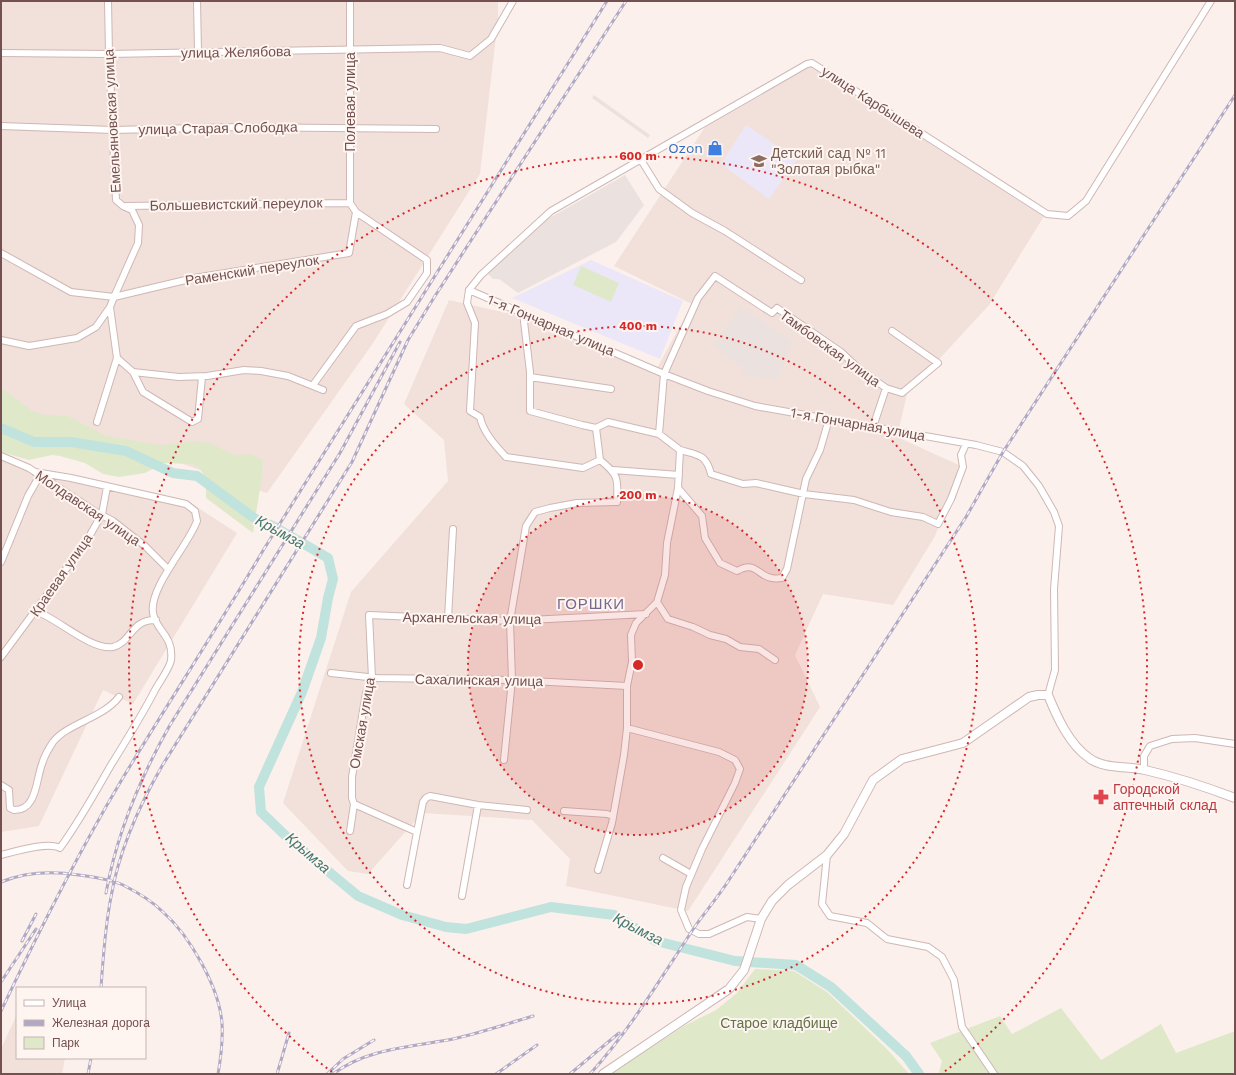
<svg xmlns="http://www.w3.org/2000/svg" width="1236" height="1075" viewBox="0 0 1236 1075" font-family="'Work Sans',sans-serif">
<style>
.residential{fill:#f2e0da}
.industrial{fill:#ebe2e0}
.education{fill:#ece7f8}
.green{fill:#e0e8ca}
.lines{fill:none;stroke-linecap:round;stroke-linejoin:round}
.river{stroke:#c1e3dd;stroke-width:10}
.minor-casing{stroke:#cfb7b4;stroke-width:8}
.tertiary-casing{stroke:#cfb7b4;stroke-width:10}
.minor{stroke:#fff;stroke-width:6}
.tertiary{stroke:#fff;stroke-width:8}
.rail-casing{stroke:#afa9c5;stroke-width:3}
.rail{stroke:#fef5f1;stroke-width:1.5;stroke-dasharray:4.5;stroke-linecap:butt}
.ring{fill:none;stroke:#d62828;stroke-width:2;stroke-dasharray:2 4}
.labels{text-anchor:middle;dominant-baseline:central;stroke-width:4;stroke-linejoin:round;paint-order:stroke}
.street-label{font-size:14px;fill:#745150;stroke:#fef5f1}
.shop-label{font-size:14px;fill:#366cbe;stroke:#fef5f1;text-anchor:end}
.education-label{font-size:14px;fill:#785e54;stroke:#fef5f1;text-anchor:start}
.health-label{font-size:14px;fill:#be3a42;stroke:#fef5f1;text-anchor:start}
.park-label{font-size:14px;fill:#627346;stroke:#fef5f1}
.water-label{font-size:15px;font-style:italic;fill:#447870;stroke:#fef5f1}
.neighbourhood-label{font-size:15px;letter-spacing:1px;fill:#76688f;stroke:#fef5f1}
.centre{fill:#d62828;stroke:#fef5f1;stroke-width:2}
.ring-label{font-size:12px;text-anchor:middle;font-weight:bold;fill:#d62828;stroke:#fef5f1;stroke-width:4;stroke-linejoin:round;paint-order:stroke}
</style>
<rect width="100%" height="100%" fill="#fbf0eb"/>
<path class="residential" d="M1,1H498V19L480,174L373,343L267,493L148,452L77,437L1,394Z
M813,64L1046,213L989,305L907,394L897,437L961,466L935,536L893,605L823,594L795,655L820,707L688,911L566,886L570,859L532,820L422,813L368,874L348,871L283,803L351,592L448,481L444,440L404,404L449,300L534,319L656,370L692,304L614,266L709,121Z
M1,458L37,471L186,500L237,533L133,704L103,690L39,826L1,832Z
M17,1014V1058H65L62,1074H1V1049Z"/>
<path class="industrial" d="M594,95L650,135L648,138L592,98Z
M625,175L644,205L616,242L518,293L499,279H493L487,273L539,224Z
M740,306L793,342L778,379L743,376V368L713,346Z"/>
<path class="education" d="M746,125L797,159L769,199L721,164Z
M591,260L683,301L660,359L512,298Z"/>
<path class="green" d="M581,266L619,283L611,302L573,285Z
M1,387L32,411L46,415L68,416L106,436L160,445L201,441L210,443L231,454L239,455L251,454L263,460L262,476L253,533L206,498V478L199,468L192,464L163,463L145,473L119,477L103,474L85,463L60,456L52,455L29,460L1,452Z
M755,969L794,971L827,992L887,1049L909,1074H610L684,1026L716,1010L737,993Z
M1061,1008L1101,1060L1161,1024L1176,1053L1235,1031V1074H941L939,1072L942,1061L930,1043L1000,1016L1012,1034Z"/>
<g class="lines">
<path class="river" d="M1,428L34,442H71L126,451L173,473L197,476L254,518L273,526L328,558L333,579L328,598L321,638L302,692L259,787L261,812L288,838L358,896L402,915L446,927L466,929L551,907L614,915L656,941L735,961L796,965L831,987L906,1056L919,1074"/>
<defs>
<path id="minor" d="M108,1L109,54L116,200L123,206L132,210L139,225L138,243L114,297
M197,1L198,52
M1,53L109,54L440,48L470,56L491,39L513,1
M1,126L113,130L241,127L436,129
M641,160L659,189L692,213L725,231L801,280
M350,203V1
M126,206L350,203
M1,253L71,292L114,297L110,307L117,358L97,422
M469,290L481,275L551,211L807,64L812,63L1047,214L1068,216L1086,201L1211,1
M469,290L664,374L708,391L755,406L976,445L1003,452L1023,466L1039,486L1054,512L1059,526L1054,589L1055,670L1048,695
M469,290L467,303L475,323L470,411L480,417C483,432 495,445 506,457L583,468L600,460
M114,297L194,278L349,253L356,212
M523,313L530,372V411L582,425L596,428L608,422L659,434L680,450L678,488L667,543L665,575L657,602L636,623L631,635L632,662L627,686V728L624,755L612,823L598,870
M1,340L29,346L77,338L96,327L110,307
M117,358L133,372L179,377L207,376L244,370L261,371L288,376L323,390
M133,372L143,392L192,422L198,419L202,377
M530,377L611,389
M313,385L356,326L387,314L407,302L427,273V260L356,212L350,203
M873,427L886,388
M596,428L600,460
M659,434L664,374L698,298L715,276L772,313L777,308L841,352L859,369L886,388L902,393L938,363L892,331
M680,450C698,455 706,454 711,474L743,484L756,483L804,494L854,500L891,512L923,517L938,524L951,499L963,467L961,455L966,444
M1,456L29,468L96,512L113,521L145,546L168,569
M613,470L679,475
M678,488L702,516L705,538L720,563L737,571C756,560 757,576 772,578C775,579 779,578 782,578L787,569L806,479L820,450L829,419
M1,562L28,496L40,475
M657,602L668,619L693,627L710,635L726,639L740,647L759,649L775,660
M35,611C56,617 91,651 113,647C131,643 131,619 156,620
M448,618L453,529
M1,657L86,542L102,514L107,487
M331,673L377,678L512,680L627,686
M627,728L719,752L735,760L740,769L735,783L702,849L686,887L681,910L689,929L699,934H709L747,917L761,919
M504,760L512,680L510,621L526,526L535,512L550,508L577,503L617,502C618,479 619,475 600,460
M1144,769V756L1150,746L1172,739L1195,738L1235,744
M1,785L9,790L10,808L14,810C37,811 36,779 42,764C44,757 49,748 53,742C68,723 103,718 119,697
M354,804L417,832L423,802L426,798L430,796L478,805L527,810
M564,811L607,814L613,816
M350,831L354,804L352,798V777L366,693L371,684L372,678L369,615L510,621L646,614
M1,855C14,852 48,841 60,848C79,822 95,793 111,765C126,741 141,717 154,692C158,684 170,668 171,660C174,636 156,631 153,613C149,587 188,546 197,521L195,511L186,504L71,478L35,472
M827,855L822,904L830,916L867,923L887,939L928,947L942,957L954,980L962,1027L994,1074
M663,858L691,874
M407,885L417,832
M462,896L478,805"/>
<path id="tertiary" d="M603,1074L729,989L744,970L761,919L772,901L788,885L827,855L844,834L873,780L902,759L963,743L1029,697L1038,695H1048C1057,717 1069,744 1089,758C1103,769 1128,766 1145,770C1176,777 1206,787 1235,798"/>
</defs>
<use href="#minor" class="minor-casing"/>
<use href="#tertiary" class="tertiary-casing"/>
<use href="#minor" class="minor"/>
<use href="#tertiary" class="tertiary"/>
<defs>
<path id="rail" d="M1,882C25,872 53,871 79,875C93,877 110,879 123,885C137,892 152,901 163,912C190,936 219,987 222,1023C223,1040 221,1057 218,1074
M106,893C117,832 140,778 170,725L340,453L400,342
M22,941L36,914
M1,982L36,929
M101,988C103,958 105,927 111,897C119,850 139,806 162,766L352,462L408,340L435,296L626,1
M1,1011C38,933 77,855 121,781C168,703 218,627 264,549L607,1
M88,1074L91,1058
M277,1074L289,1033
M327,1074L343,1059L374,1040
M333,1074C367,1048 413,1047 453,1039C480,1033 507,1024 533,1016
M496,1074L537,1045
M570,1074L619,1033
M590,1074C631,1029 662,976 696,925C706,911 717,898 727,883L966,517L1003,452L1235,95"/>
</defs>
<use href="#rail" class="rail-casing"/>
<use href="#rail" class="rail"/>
</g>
<circle cx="638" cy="665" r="170" fill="#d62828" fill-opacity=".12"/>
<g class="ring">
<circle cx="638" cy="665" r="170"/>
<circle cx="638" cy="665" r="339"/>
<path d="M332 1072A509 509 0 1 1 944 1072"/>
</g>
<defs>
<symbol id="shop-bare" viewBox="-9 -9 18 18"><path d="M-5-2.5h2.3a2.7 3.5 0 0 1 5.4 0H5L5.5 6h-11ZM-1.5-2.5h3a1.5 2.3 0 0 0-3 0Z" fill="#3f7fe0" stroke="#fef5f1" stroke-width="2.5" paint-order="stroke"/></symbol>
<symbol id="school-bare" viewBox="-9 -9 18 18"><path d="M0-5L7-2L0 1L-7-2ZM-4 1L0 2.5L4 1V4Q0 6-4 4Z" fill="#8d6e63" stroke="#fef5f1" stroke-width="2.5" paint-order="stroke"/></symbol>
<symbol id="pharmacy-bare" viewBox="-9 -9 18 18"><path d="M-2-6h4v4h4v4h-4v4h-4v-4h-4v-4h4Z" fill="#e0444e" stroke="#fef5f1" stroke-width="2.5" paint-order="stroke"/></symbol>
</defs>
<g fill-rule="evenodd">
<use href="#shop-bare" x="704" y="137" width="22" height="22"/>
<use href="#school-bare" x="748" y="150" width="22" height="22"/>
<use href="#pharmacy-bare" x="1090" y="786" width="22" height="22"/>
</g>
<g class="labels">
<g class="street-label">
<text transform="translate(236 52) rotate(-1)">улица Желябова</text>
<text transform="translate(350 102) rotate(-90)">Полевая улица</text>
<text transform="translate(873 102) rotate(33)">улица Карбышева</text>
<text transform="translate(112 121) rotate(-93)">Емельяновская улица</text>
<text transform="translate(218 128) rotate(-1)">улица Старая Слободка</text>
<text transform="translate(236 204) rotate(-1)">Большевистский переулок</text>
<text transform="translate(252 270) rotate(-9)">Раменский переулок</text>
<text transform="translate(551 325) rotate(23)">1-я Гончарная улица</text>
<text transform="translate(830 348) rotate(36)">Тамбовская улица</text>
<text transform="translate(858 424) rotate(10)">1-я Гончарная улица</text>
<text transform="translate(88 508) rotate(34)">Молдавская улица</text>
<text transform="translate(61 575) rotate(-55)">Краевая улица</text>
<text transform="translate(472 618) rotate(1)">Архангельская улица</text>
<text transform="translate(479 680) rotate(1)">Сахалинская улица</text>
<text transform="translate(362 723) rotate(-80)">Омская улица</text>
</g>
<g class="shop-label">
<text x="703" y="148">Ozon</text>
</g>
<g class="education-label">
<text x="771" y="153">Детский сад № 11<tspan x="771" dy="16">"Золотая рыбка"</tspan></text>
</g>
<g class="health-label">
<text x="1113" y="789">Городской<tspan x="1113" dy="16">аптечный склад</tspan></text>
</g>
<g class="park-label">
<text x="779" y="1023">Старое кладбище</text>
</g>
<g class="water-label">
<text transform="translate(280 532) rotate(29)">Крымза</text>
<text transform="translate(308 853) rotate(41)">Крымза</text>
<text transform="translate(638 929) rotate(27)">Крымза</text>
</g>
<g class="neighbourhood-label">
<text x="591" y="604">ГОРШКИ</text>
</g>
</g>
<circle cx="638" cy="665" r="6" class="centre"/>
<g class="ring-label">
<text x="638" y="160">600 m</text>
<text x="638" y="330">400 m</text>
<text x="638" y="499">200 m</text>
</g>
<rect width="1236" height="1075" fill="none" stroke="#745150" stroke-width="4"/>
<rect x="16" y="987" width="130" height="72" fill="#fef5f1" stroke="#c7b3b1"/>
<rect x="24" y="1000" width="20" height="6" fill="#ffffff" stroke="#c7b3b1"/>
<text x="52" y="1007" font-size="12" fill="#745150">Улица</text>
<rect x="24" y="1020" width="20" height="6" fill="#afa9c5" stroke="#c7b3b1"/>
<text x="52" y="1027" font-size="12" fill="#745150">Железная дорога</text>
<rect x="24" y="1037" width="20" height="12" fill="#e0e8ca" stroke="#c7b3b1"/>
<text x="52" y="1047" font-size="12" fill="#745150">Парк</text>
</svg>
